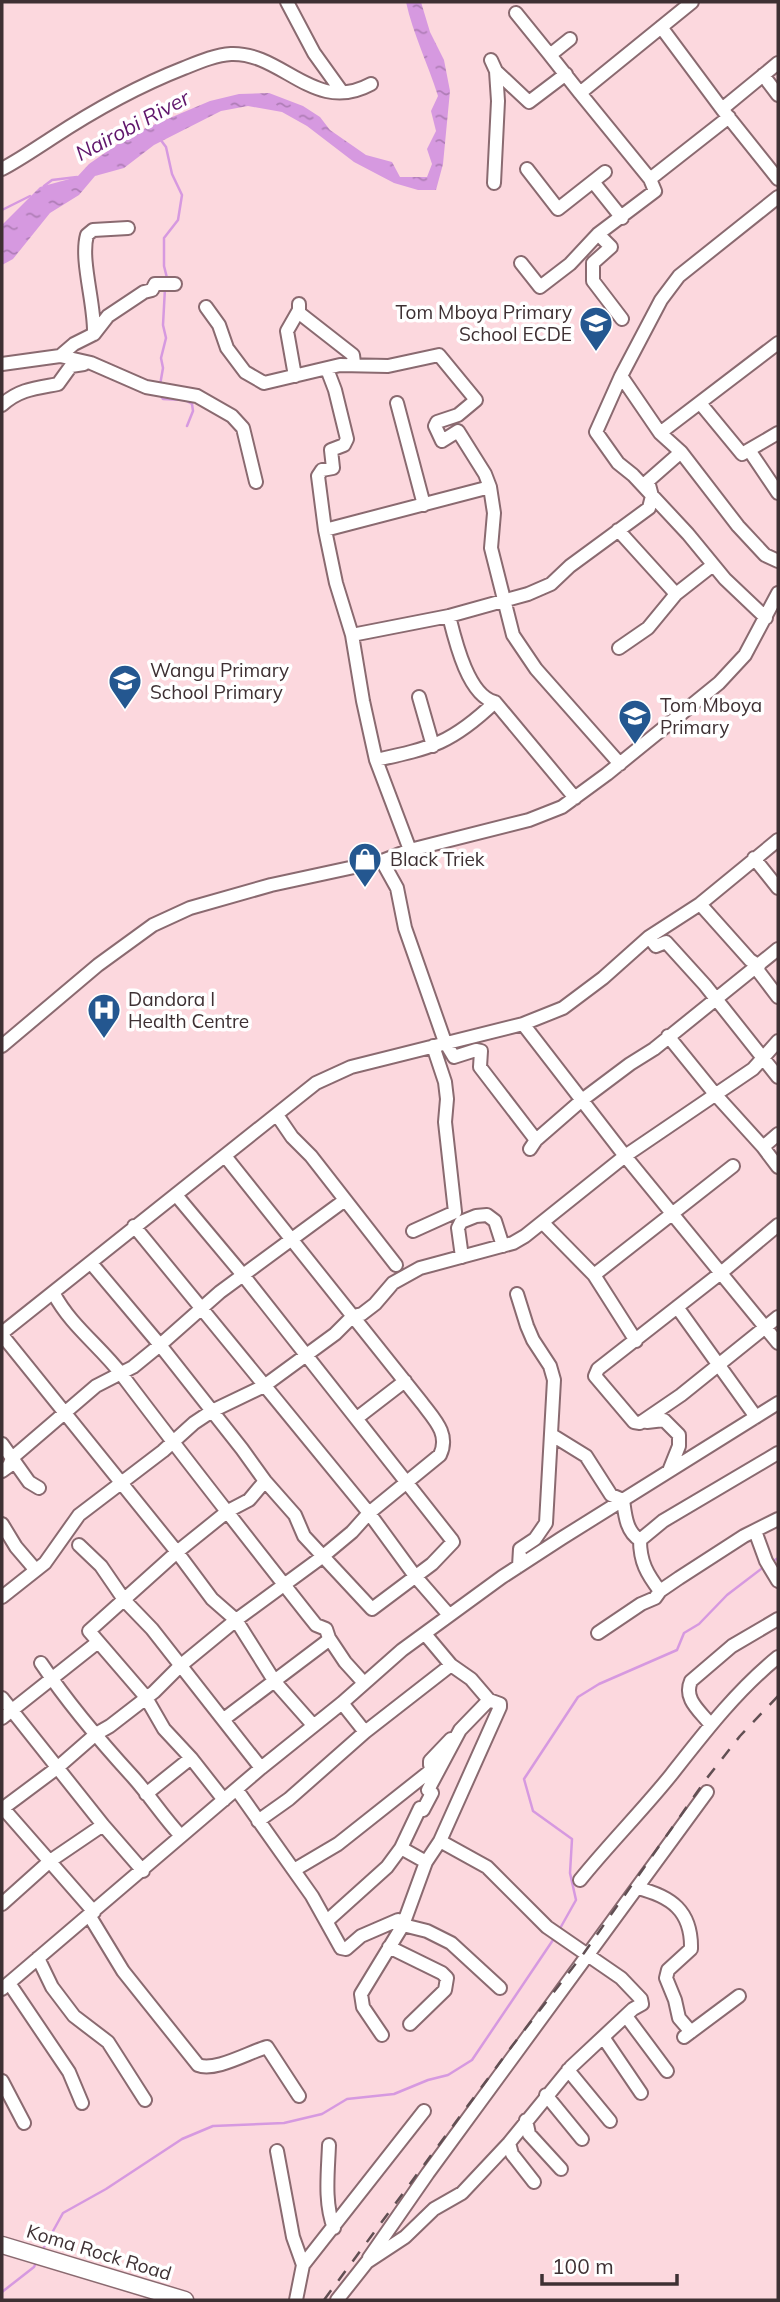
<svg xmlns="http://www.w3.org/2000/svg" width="780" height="2302" viewBox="0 0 780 2302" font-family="Mulish,sans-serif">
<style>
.water{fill:url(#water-ripples)}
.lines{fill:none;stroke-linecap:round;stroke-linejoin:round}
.stream{stroke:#d699e0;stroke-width:2.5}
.minor-casing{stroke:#8a6a70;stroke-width:16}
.major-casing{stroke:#8a6a70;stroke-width:19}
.minor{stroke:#fff;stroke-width:12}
.major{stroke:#fff;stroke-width:16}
.rail{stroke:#614f53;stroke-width:2.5;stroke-dasharray:12 12;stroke-linecap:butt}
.labels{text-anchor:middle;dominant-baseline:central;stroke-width:7;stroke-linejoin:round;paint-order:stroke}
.poi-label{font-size:19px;fill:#3e3033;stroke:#fff;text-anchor:start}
.street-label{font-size:19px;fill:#3e3033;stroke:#fff}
.water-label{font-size:21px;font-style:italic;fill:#5f156b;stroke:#fff}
</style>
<defs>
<pattern id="water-ripples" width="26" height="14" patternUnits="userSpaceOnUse" patternTransform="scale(1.75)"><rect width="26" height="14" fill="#d699e0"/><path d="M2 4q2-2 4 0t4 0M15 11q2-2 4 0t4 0" fill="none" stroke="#af7db6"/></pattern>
</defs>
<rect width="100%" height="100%" fill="#fcd8de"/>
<path class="water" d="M406,2H421L430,32L444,60L450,91L443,164L436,190H418L394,183L354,162L307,126L282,112L248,106L221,111L154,145L124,168L95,176L79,195L50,213L13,259L2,265V225L40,187L77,177L89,164L132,134L210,101L239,94L269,93L303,106L320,117L330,130L366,155L392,162L400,177H427L432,164L427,149L436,131L431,111L438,96C428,64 413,34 406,2Z"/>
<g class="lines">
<path class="stream" d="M160,139L166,147L172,174L182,195L178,220L164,238V266L167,278
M44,186L52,180L77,177
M2,210L30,196
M160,385L163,368L161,358L166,338L163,325L165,288
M160,395L163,399L185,400L192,404L193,411L187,426
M770,1563L778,1558
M558,1932L576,1900L570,1873L572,1839L533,1811L524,1779L578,1697L599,1684L677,1650L684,1633L699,1624L727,1595L765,1566
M42,2251L63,2213L106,2189L182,2139L213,2126L284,2123L322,2114L347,2099L394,2094L428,2080L448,2075L472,2060L555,1937
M2,2292L34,2267L36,2263"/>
<defs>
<path id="minor" d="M287,2L314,53L342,92
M516,13L550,55
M661,27L722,109L778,179
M570,39L550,55L580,93
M491,60L496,71L529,102L566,74
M763,75L778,95
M722,109L778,63
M2,169C19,160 35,149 52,138C93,111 138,86 184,68C199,62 215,55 231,54C283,52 314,115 371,84
M527,169L558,209L605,172
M650,179L580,93L692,2
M494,183L498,101L496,71
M594,183L622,218
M521,263L540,287L570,264L598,234
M206,307L219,325L227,348L245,372L264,383L340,365L388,366L439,355L476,400L458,415L437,422L435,426L442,441L458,431L485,474L490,487L494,513L491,548L513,635L536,669L620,764
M298,312L353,355L354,363
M622,319L593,281V263L611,247L598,234L655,191L650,179L729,117
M94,334C95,304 80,260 87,235L93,230L128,228
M60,356L74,344L94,334L108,316L144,292L152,290L155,284H175
M2,364L60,356L91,363L146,387L197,396L232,416L243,428L256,482
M327,369L335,390L347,439L344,445L331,450L333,468L322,470L318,476L325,530L336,583L352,635L363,701L376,760L410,850
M295,376L287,331L299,310V304
M621,376L660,433L681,452L738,526L765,555L778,561
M397,403L424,505
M700,403L742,454L778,433
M2,405C19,389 37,388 58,384L71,366L84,364
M660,433L778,343
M749,450L778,493
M325,530L490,487
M618,530L676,594
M449,616C455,640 468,696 495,702L575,798
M766,618L725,579L688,534L633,475L618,463L596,432L621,376L661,300L679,276L778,197
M352,635L449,616L528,594L551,584L570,566L649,508L652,496L648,481L681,452
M619,648L648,628L676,594L713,565
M419,697L433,746
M376,760C432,748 452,743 495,702
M754,858L778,888
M382,861L397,888L405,928L445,1042L454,1057L476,1050L481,1051L480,1067L536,1140
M700,904L750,960L759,966
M649,937L656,946L666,942L705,985L778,1077
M756,968L778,997
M523,1024L625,1156L778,1343
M668,1036L715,1094L763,1147
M2,1046L98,965L153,925L190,908L271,885L382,861L410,850L529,820L562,807L607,774L719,683L745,655L778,593
M277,1115L292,1137L311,1156L396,1265
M778,1134L763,1147L778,1167
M530,1149L536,1140L582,1100L630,1064L654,1049L778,949
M543,1223L594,1275L636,1341
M778,1225L722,1272L598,1369L595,1376L634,1422L640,1423L681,1395L778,1317
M134,1226L369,1513L415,1576L449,1615
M413,1231L455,1212L445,1122L447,1099L445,1082L433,1046
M462,1257L458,1228L461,1222L476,1216L487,1215L495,1221L503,1246
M91,1263L160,1345L242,1449L265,1481L295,1515L304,1536L372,1609L432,1564L453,1542L452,1540L243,1275L176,1195
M594,1275L733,1166
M54,1294C71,1326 100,1346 122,1375C183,1456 245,1535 308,1615L316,1625L326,1629L329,1638L326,1642L224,1719
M517,1294L527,1326L533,1340L550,1366L554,1380L546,1523L535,1539L520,1549L519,1566
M677,1307L756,1417
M2,1333L316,1083L351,1067L523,1024L563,1008L603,978L649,937L700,904L778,840
M2,1335L177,1552L212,1599L236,1620L275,1682L313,1725
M357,1418L405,1381
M647,1422L664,1420L679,1435V1446L669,1471
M552,1435L586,1456L611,1495L623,1500C625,1514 626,1532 640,1540
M2,1444L29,1482L39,1488
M2,1471L9,1466L12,1458L96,1386L133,1367L160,1345L220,1292L345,1200
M2,1524L16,1547L34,1568
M755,1531L766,1561L778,1581
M79,1545L101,1566L125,1601L152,1629L261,1768
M660,1591C647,1574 640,1562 640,1540L663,1521L778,1453
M2,1597L45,1563L79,1515L163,1451L194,1423L212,1411L264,1386L335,1334L353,1316L362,1314L375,1304L393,1283L420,1268L513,1243L525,1236L625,1156L753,1069L778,1041
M598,1633L641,1604L655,1598L660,1591L679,1578L744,1536L778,1519
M329,1638L345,1662L364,1683
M41,1663C68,1703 100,1741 133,1777C150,1796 164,1818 181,1836
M2,1698L103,1825L143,1871
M342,1703L365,1732
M2,1718L98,1642
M710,1724C700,1711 683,1699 691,1681L732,1646L778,1619
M438,1771L430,1765V1761L451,1739
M237,1790L312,1896L341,1948L346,1949L361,1936L398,1920L403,1925L427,1931L451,1943L500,1988
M146,1794L191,1758
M224,1800L191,1758L164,1729L145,1696L89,1631L177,1552L228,1511L249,1500L265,1481
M2,1807L94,1912
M2,1809L57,1768L96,1734L110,1726L154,1692L180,1666L236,1620L322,1557L352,1532L369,1513L440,1455C450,1434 434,1419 422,1403L225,1156
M258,1821L289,1799L365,1732L451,1665
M401,1848L426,1862
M294,1870L338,1844L434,1768
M580,1880C609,1844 642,1811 671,1775C704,1733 737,1690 778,1657
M637,1888C671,1896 692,1911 691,1949L668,1970L666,1978L675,2000L679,2018L691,2032
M2,1904L50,1861L103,1825
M89,1915L123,1971L198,2065C215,2072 249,2052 267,2047L299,2096
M327,1921L387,1867L401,1848L420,1808L423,1810L432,1793L428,1790L460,1730L489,1700
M389,1947L442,1973L447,1978L445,1990L410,2024
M38,1958L52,1987L74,2016L108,2042L145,2100
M9,1983L69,2072L82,2103
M2,1989L261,1768L342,1703L402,1650L502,1577L562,1538L778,1403
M626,2016L667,2071
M382,2035L363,2007L361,1994L403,1925L426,1862L440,1841L500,1707V1704L489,1700L471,1679L451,1665L425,1634
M603,2037L641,2093
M684,2037L739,1996
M568,2070L610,2121
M2,2081L24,2123
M546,2095L582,2139
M526,2120L529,2134L561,2169
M509,2143L512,2154L534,2182
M329,2145C328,2172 324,2203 334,2228
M277,2151L293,2237L303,2265L296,2300
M369,2258L428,2173L707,1792
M303,2265L424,2111
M337,2300L367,2262L405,2237L434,2209L462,2193L509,2143L571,2067L633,2009L642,2004L641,1999L621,1978L547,1927L487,1867L440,1841"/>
<path id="major" d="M2,2245L185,2300"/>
</defs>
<use href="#minor" class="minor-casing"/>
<use href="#major" class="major-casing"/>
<use href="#minor" class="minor"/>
<use href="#major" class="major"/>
<path class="rail" d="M324,2300L512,2046L584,1953L707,1778L740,1736L778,1696"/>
</g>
<defs>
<symbol id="school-pin" viewBox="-11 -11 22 30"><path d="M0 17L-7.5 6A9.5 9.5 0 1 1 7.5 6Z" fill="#245790" stroke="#fff"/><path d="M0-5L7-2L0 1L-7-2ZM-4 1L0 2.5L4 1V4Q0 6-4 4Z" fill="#fff"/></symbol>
<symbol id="shop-pin" viewBox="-11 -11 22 30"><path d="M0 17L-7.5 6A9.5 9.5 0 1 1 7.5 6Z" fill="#245790" stroke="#fff"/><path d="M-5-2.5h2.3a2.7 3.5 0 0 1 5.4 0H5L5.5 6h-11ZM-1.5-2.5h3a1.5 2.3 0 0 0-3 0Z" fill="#fff"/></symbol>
<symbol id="hospital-pin" viewBox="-11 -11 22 30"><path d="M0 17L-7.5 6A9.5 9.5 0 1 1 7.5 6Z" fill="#245790" stroke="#fff"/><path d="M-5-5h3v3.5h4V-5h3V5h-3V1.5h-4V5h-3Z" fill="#fff"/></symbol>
</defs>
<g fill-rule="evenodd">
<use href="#school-pin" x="577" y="304" width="38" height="52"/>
<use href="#school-pin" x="106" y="662" width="38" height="52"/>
<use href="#school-pin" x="616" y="697" width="38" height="52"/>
<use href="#shop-pin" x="346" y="840" width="38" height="52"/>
<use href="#hospital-pin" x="85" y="991" width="38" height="52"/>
</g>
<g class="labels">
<g class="poi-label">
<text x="572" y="312" text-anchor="end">Tom Mboya Primary<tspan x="572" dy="22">School ECDE</tspan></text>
<text x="150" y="670">Wangu Primary<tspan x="150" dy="22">School Primary</tspan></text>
<text x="660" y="705">Tom Mboya<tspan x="660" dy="22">Primary</tspan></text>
<text x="390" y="859">Black Triek</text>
<text x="128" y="999">Dandora I<tspan x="128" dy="22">Health Centre</tspan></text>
</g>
<g class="street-label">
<text transform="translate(99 2252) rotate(17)">Koma Rock Road</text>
</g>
<g class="water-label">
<text transform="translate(132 125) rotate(-28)">Nairobi River</text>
</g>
</g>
<rect width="780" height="2302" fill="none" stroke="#3e3033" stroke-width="7"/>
<path d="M542 2274v10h135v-10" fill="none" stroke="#3e3033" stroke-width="3.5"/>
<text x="552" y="2274" font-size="21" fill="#3e3033" stroke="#ffffff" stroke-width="5" paint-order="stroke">100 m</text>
</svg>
